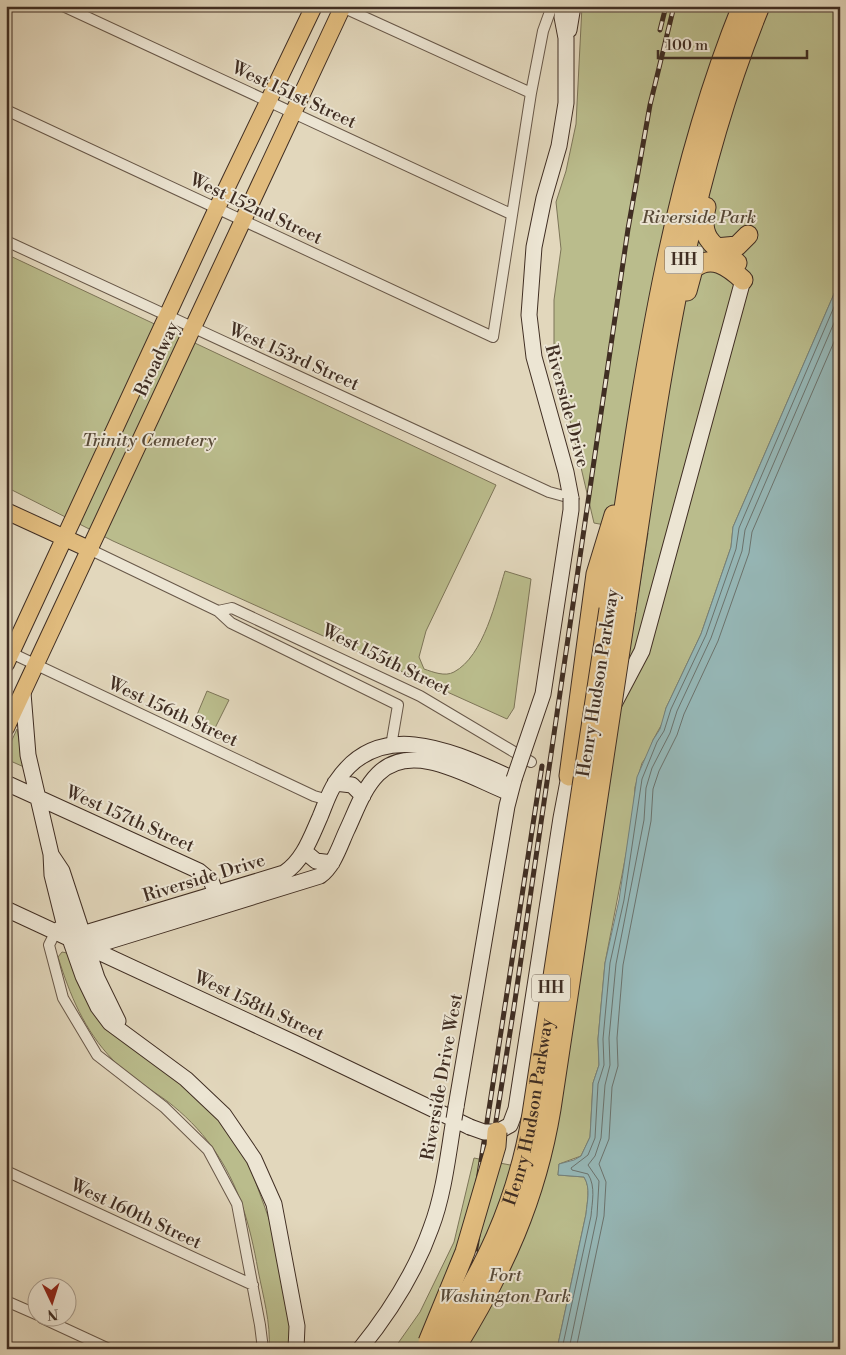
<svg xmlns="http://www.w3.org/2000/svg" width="846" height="1355" viewBox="0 0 846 1355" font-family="'Libre Bodoni',serif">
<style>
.green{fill:#babc8c;stroke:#7d7558}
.water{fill:#96b8b8;stroke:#74817c}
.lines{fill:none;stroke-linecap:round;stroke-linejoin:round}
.shore{stroke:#6b736e;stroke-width:1}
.street-casing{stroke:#685849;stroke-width:12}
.secondary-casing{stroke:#402e23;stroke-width:17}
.primary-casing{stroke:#402e23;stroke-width:18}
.highway-casing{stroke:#402e23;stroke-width:21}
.street{stroke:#ece5d3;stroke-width:10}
.secondary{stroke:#ece5d3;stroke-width:15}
.primary{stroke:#e1bc7e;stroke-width:16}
.highway{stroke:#e1bc7e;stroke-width:19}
.rail-casing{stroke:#402e23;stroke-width:5}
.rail{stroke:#ece5d3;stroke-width:3;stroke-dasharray:9;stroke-linecap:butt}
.secondary-bridge-casing{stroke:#402e23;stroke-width:17;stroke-linecap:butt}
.highway-bridge-casing{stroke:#402e23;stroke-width:21;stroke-linecap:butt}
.secondary-bridge{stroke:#ece5d3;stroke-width:15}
.highway-bridge{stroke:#e1bc7e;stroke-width:19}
.labels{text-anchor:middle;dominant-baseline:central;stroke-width:4;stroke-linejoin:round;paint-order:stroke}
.shield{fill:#ece5d3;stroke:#746558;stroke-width:1}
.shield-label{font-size:16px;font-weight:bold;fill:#402e23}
.street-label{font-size:18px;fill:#402e23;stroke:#ece5d3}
.park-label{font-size:18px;font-style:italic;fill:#584a38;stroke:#ece5d3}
</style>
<rect width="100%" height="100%" fill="#e2d7bc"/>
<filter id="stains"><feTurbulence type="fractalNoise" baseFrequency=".004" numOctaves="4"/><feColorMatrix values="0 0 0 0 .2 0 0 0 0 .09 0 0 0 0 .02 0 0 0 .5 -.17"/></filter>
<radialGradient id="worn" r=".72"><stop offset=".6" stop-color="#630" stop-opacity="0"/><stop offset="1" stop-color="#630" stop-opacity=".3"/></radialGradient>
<path class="green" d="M582,6H840V280L733,527L731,547L701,634L666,708L663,722L653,740L649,753L642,763L635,787L633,818L605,963L598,1039L599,1065L593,1083L590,1137L581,1156L559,1164L558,1175L584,1177C591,1188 587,1202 586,1214L557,1349H394L420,1312L454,1242L474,1158L546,1172L648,533L594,523L554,352V300L561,249L556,202L566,171L576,124Z
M6,254L496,485L426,631L419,657L424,669C433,672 445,677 454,672C484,656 496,600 505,571L531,579L514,708L507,719L113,541L6,487Z
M207,691L229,700L213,732L194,722Z
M17,729L24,767L6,759V753Z
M62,952L67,953L125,1043L177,1080L220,1121L249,1164L272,1227L290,1322L291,1349H269C271,1323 263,1296 258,1270C250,1225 239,1184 212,1147C200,1130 184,1114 167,1101C149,1088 128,1076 113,1060C84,1030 70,995 58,957Z"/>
<path class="water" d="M840,280V1349H557L586,1214C587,1202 591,1188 584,1177L558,1175L559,1164L574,1160L581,1156L590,1137L593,1083L599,1065L598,1039L605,963L619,900L637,777L653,740L660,729L666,708L701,634L731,547L733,527Z"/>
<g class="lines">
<path class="shore" d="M562,1349L591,1216C592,1202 596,1187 588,1174L572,1170L571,1168L588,1155L595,1138L598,1084L604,1065L603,1039L610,963L624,900L642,779L657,742L664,731L671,709L706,635L736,549L739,528L840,293
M569,1349L597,1216L599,1181L588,1165L595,1156L601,1138L605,1085L610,1065L609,1038L616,964L644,820L646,788L652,768L670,733L677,711L711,638L742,551L745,530L840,309
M576,1349L604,1216L606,1182L599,1164L609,1139L612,1087L618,1066L617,1038L623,965L651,821L653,789L659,771L677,735L684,714L718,641L749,553L752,532L840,328"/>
<defs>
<path id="street" d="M63,6L511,214
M340,6L531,93
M6,110L493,337L531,93L543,31L552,6
M6,241L549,492L571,498
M91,550L218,611L231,623L398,705L391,746
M218,611L232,608L420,696L531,762
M7,651L314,796L328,800
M58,927L49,945L63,998L97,1055L164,1107L208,1150L237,1204L260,1325L263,1349
M6,1171L253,1285
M6,1301L38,1315
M42,1318L109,1349"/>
<path id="secondary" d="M563,6L562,17L566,38V103L559,146L544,198L534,247L529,315L534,357L566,472L571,498
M569,30L573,6
M23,693L28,755L51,854L52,875L63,919L83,976L98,1007L110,1023L186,1079L224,1115L254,1159L274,1204L297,1326L296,1349
M613,706L642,651L743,280
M6,783L199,871L211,881L220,903
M335,783L352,785L363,796
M304,851L316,861L332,863
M52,856L62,871L97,978L118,1021
M6,909L301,1046L470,1127
M69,938L284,873C303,861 311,837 320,817C325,805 329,792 336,782C381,714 457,754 514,779L507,806L456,1107
M87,948L320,876C334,866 340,845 347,830C356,811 363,789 378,774C413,739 473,779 510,793
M497,1132L510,1125L516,1109L561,818L569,776L574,767
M360,1349C390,1312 415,1273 431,1228C444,1194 448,1155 454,1119"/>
<path id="primary" d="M6,511L91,550
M6,664L217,208L314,6
M6,728L343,6"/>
<path id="highway" d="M706,207C698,239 714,246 737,263
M716,248L737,246L748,235
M687,291L693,269C711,253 729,267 743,280
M609,609C640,405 664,198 742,6
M626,611C657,407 681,199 760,6
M569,776L596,574L614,515"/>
</defs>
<use href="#street" class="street-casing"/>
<use href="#secondary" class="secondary-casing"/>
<use href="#primary" class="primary-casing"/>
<use href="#highway" class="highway-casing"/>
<use href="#street" class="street"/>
<use href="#secondary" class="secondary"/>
<use href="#primary" class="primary"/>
<use href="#highway" class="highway"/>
<defs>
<path id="rail" d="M660,30L666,6
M452,1349L542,766
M460,1349L514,1007L628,229L650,105L674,6"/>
</defs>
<use href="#rail" class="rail-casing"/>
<use href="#rail" class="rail"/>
<defs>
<path id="secondary-bridge" d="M514,779L543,694L571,510V498
M454,1119L456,1107
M470,1127L484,1132H497"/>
<g id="highway-bridge">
<path d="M428,1342L465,1252L496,1146L497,1132"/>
<path id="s1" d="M434,1349C483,1271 517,1206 532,1114L609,609"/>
<path d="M455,1349C503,1271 536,1200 551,1109L626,611"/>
</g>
</defs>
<use href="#secondary-bridge" class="secondary-bridge-casing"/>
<use href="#highway-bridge" class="highway-bridge-casing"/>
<use href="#secondary-bridge" class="secondary-bridge"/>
<use href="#highway-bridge" class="highway-bridge"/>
</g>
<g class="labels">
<g class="shield">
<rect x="665" y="246.5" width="38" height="27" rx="4"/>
<rect x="532" y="974.5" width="38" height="27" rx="4"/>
</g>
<g class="shield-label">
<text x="684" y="260">HH</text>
<text x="551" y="988">HH</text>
</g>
<g class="street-label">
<text transform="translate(294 95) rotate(25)">West 151st Street</text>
<text transform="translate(256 209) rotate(25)">West 152nd Street</text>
<text transform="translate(294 357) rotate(24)">West 153rd Street</text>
<text transform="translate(157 359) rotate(-65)">Broadway</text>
<text transform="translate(567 406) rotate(75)">Riverside Drive</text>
<text transform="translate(386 660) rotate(26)">West 155th Street</text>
<text transform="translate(598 683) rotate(-81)">Henry Hudson Parkway</text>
<text transform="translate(173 712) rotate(25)">West 156th Street</text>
<text transform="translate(130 819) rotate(24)">West 157th Street</text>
<text transform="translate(204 878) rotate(-17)">Riverside Drive</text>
<text transform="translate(259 1006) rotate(25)">West 158th Street</text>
<text transform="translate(442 1077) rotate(-80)">Riverside Drive West</text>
<text stroke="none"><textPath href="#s1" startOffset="258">Henry Hudson Parkway</textPath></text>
<text transform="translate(136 1214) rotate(25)">West 160th Street</text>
</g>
<g class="park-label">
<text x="699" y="217">Riverside Park</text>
<text x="149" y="440">Trinity Cemetery</text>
<text x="505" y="1275">Fort<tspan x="505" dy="21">Washington Park</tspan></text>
</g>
</g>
<rect width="846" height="1355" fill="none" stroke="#e2d7bc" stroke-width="25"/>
<rect x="8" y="8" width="831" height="1340" fill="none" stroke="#402e23" stroke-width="2.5"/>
<rect x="12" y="12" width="821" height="1330" fill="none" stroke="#402e23"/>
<g transform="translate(52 1302) rotate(176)"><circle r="24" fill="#ece5d3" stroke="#a79c8d"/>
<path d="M0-4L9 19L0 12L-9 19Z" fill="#8f2418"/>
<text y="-8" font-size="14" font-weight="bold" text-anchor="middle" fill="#402e23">N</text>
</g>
<path d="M658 50v8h149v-8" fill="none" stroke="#402e23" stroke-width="2.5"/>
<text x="666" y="50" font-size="15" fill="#402e23" stroke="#ece5d3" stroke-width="4" paint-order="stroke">100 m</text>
<rect width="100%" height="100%" filter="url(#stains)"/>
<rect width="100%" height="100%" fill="url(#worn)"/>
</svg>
